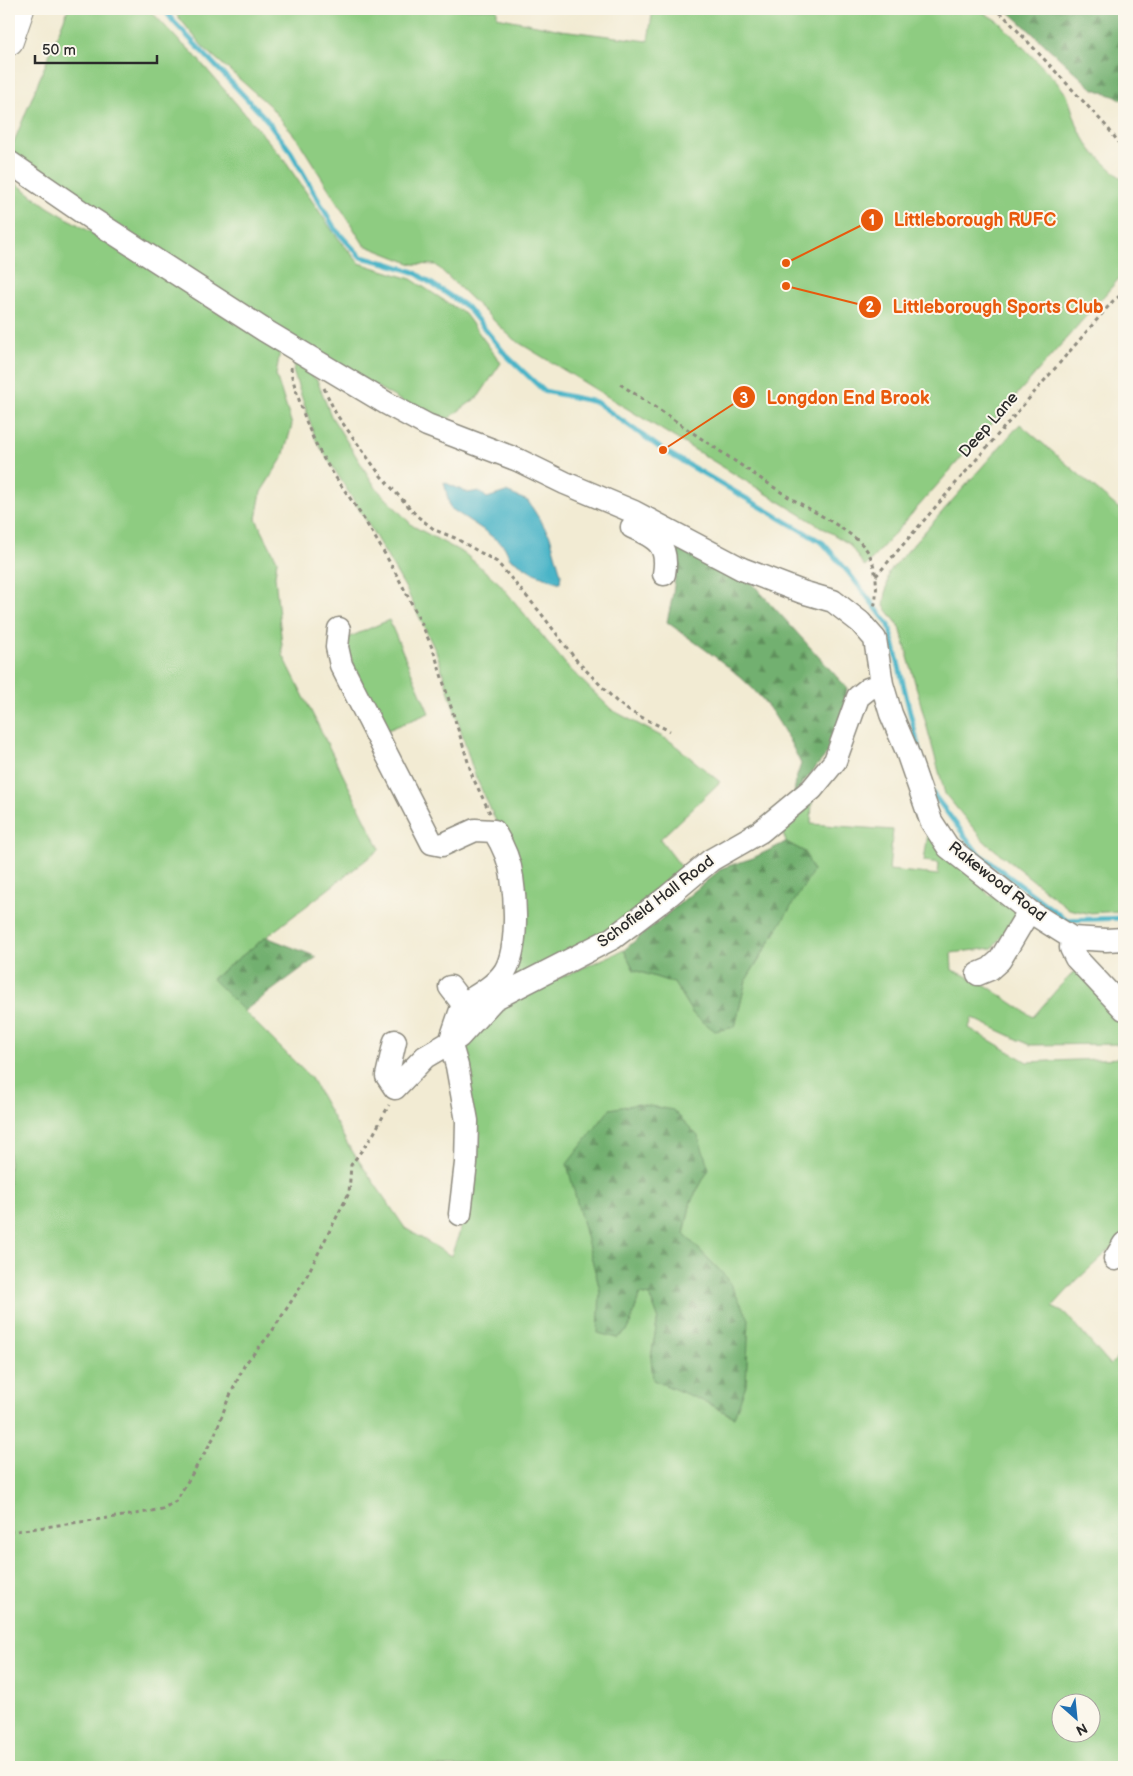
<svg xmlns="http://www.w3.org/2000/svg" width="1133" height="1776" viewBox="0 0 1133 1776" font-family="'Balsamiq Sans',sans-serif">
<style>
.grass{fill:#8ecc81;stroke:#5c7c56;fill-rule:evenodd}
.forest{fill:url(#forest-firs);stroke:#4e6e4d}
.water{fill:#49b4c7;stroke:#3a7079}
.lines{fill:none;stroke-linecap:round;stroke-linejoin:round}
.stream{stroke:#49b4c7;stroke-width:5}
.minor-casing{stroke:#8e8b7f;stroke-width:25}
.highway-casing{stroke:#8e8b7f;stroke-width:30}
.path{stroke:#8e8b7f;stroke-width:3;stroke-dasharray:4 4;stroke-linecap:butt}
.minor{stroke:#fff;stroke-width:22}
.highway{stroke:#fff;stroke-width:28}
.labels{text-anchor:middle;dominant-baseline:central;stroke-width:4;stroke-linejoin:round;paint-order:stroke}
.street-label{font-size:16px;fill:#2b2b2b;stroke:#fbf7ec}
.leader{fill:none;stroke:#e8590c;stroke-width:2}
.callout-dot{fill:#e8590c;stroke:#fbf7ec;stroke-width:2}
.mark-label{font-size:15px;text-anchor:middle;font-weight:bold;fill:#fff}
.callout-label{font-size:18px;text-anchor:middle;font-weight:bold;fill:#e8590c;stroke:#fbf7ec;stroke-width:4;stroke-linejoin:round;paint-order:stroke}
</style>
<defs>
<pattern id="forest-firs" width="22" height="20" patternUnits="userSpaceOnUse" patternTransform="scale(1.25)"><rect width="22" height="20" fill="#72b06f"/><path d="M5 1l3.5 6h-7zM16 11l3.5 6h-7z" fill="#5e8f5b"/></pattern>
</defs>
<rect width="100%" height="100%" fill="#fbf7ec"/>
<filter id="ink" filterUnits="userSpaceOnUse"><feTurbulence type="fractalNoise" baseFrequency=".02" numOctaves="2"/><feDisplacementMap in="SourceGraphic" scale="10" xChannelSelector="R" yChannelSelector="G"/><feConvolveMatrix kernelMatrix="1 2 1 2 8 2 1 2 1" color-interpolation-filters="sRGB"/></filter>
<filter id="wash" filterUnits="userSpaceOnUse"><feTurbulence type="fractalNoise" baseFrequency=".0096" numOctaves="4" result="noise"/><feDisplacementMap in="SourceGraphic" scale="20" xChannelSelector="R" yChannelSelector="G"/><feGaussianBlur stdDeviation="1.12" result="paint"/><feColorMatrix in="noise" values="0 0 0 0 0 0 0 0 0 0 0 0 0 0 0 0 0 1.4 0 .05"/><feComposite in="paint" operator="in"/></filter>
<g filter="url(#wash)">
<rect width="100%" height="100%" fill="#f2ebd3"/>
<path class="grass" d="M68,9H149L181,43L191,51L282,157L334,233L359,263L411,279L465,314L501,363L479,396L441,424L189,278L9,154Z
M172,9H497V17L561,30L648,41L653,9H978L999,22L1055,80L1067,95L1079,130L1091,150L1124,181V273L865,567L849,544L513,339L436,265L412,264L364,245L298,140L270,106L203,47Z
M9,178L48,207L123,251L280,351L276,375L292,425L283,457L261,492L256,519L277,560L275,576L283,655L380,849L212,979L311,1078L348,1145L405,1228L451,1256L468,1209L457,1045L489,1020L511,999L624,950L634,970L674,983L693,1014L735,1027L746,980L776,932L805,852L786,842L781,827L812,800L811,824L893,830L889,870L938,875L939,863L924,861L928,833L975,877L987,893L1019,913L993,948L951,953L952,970L981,982L1033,1017L1059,987L1078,968L1124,1015V1043L1122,1044L1030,1045L972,1018L969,1028L1027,1062L1124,1058V1231L1117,1243L1077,1280L1052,1307L1066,1314L1110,1365L1118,1357L1124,1362V1767H9ZM568,1164L709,1169L691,1201L684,1234L727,1278L733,1417L710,1404L651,1358L658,1317L650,1296L640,1294L628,1330L617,1338L599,1333L600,1290ZM1060,1704H1090V1734H1060Z
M295,362L317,380L331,416L376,488L413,526L465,554L499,583L568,667L612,710L670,741L720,782L660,839L686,873L613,932L492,996L517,959L515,873L495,819L474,773L437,654L405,587L367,522L316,440L293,371Z
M1020,424L1124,513V911L1087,913L1069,909L984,841L945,794L900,627L884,606L889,572Z
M389,620L429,713L383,732L343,640Z"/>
<path class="forest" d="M1006,9H1124V100L1092,88Z
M671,539L751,582L847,688L846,707L835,744L794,794L796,779L801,764C790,741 779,720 763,700C737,669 699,646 667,622C673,594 680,567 671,539Z
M786,842L805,852L813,871L746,980L735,1027L715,1031L693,1014L674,983L634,970L624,950L722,868L753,858Z
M266,937L317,957L244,1011L212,979Z
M638,1104L673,1110L698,1136L709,1169L691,1201L684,1234L727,1278L749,1319L746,1385L734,1417L710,1404L653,1380L651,1358L658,1317L650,1296L640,1294L628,1330L617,1338L598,1333L600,1290L567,1164L610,1109Z"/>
<path class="water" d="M444,482L468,493L479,491L487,498L506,492L528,501L550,536L561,574L560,583L534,573L510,558L504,546L482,529L450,508Z"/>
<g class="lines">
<path class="stream" d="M164,9L173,21L266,119L291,152L335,229L361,257L386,263L414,272L467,307L506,355L544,391L596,402L663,450L823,543L848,572L889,625L923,766
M931,791L977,852L1066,920L1124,918"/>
</g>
</g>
<g filter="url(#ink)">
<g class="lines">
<defs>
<path id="minor" d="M9,162L92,219L264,330L386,403L427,425L518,460L565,483L634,512L742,569L802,592L833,601L860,622L875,639L882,684L891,714L906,749L931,821L948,847L1029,911L1072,938L1106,940L1124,939
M632,527C657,538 669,545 664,574
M339,629L337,647L341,665L432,843L442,845L475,830L494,831C502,844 510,861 512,877C516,902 518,949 505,971C495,986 478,995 463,1004
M1072,938L1071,948L1076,958L1124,1009
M978,974L990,969L1000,960L1029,911
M450,987L463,1004L450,1042L457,1066L467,1121L466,1163L460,1214
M395,1041L387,1076L395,1088L425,1057L459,1037L494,999L613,938L667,897L711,860L760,832L812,789L835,761L858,697L868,689L882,684
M1115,1259L1124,1244"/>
<path id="highway" d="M9,41L20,9"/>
</defs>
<use href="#minor" class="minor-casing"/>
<use href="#highway" class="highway-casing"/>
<path class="path" d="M992,9L1004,16L1108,128L1124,150
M291,367L292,377C299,399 305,422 315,442C325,464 340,483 354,504C383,548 415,605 435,655L473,778L490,813
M620,384C676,421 731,459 787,496C808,509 856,532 868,552C877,567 879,594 873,610
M324,388L336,414L381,476L417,516L435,530L455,538L497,562L540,612L577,661L616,701L629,711L670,731
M876,576L1113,301L1124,293
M9,1532L130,1515L162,1509L176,1501L214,1437L227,1402L245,1364L271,1333L303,1283L349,1193L351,1165L373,1135L389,1105"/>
<use href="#minor" class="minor"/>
<use href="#highway" class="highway"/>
</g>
</g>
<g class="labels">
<g class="street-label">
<text transform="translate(989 425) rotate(-49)">Deep Lane</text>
<text transform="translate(997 882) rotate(38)">Rakewood Road</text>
<text transform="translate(656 902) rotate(-37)">Schofield Hall Road</text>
</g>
</g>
<path class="leader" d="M786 263L872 220M786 286L870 307M663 450L744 397"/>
<g class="callout-dot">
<circle cx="786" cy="263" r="5"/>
<circle cx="786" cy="286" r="5"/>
<circle cx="663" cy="450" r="5"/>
<circle cx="872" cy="220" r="12"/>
<circle cx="870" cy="307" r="12"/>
<circle cx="744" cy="397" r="12"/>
</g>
<g class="mark-label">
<text x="872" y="225">1</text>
<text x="870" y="312">2</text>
<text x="744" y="403">3</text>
</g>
<g class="callout-label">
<text x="975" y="226">Littleborough RUFC</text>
<text x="998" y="313">Littleborough Sports Club</text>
<text x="848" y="404">Longdon End Brook</text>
</g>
<rect width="1133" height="1776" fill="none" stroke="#fbf7ec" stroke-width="30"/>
<g transform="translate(1076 1718) rotate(153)"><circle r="24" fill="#fbf7ec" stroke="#a8a59f"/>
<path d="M0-4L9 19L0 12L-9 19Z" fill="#1f6fb2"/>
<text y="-8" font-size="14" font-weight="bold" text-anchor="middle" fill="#2b2b2b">N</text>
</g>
<path d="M35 55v8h122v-8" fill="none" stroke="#2b2b2b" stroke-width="2.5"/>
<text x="42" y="55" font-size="15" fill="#2b2b2b" stroke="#fbf7ec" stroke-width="4" paint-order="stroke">50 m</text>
</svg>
